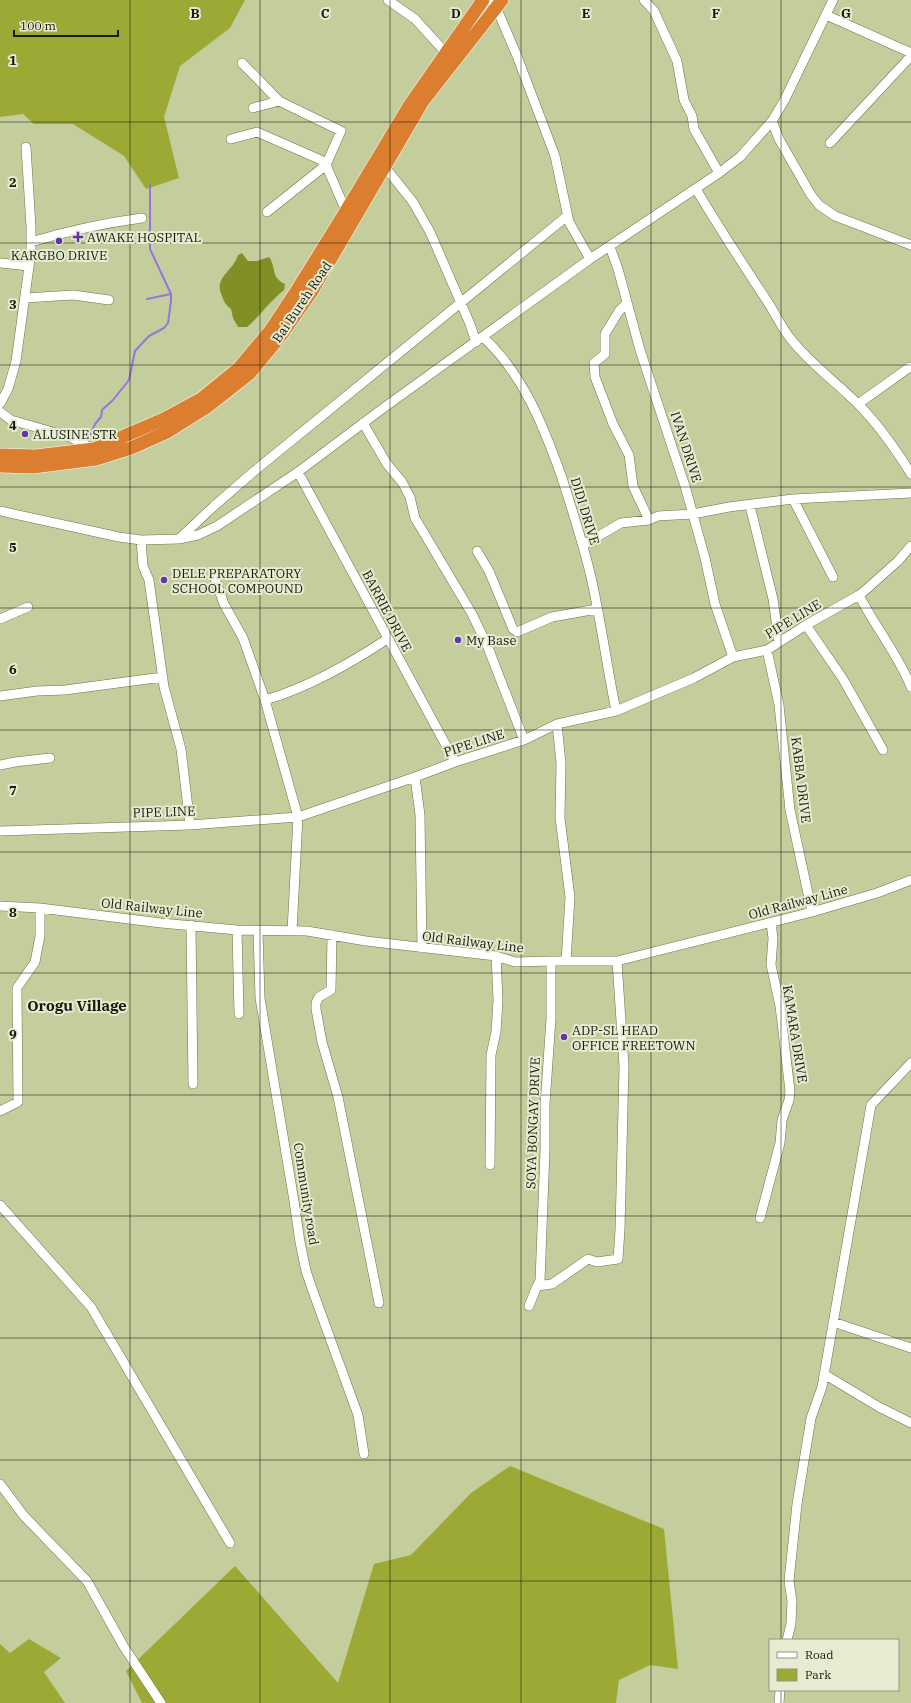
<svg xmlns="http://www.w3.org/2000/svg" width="911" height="1703" viewBox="0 0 911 1703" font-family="'IBM Plex Serif',serif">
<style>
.green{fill:#9caa35}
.forest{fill:#828f25}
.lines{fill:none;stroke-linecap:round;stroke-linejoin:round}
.stream{stroke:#9774e0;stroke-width:2}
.minor-casing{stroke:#6c7446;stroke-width:10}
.highway-casing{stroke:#fff;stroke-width:14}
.minor{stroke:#fff;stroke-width:9}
.highway{stroke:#db7e2f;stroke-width:13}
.grid{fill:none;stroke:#181a08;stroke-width:1;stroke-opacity:0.55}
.poi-dot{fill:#6335ac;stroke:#e6ebd2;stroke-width:1.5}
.labels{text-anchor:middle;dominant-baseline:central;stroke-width:4;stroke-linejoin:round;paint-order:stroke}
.poi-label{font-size:13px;fill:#181a08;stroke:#e6ebd2;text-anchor:start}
.street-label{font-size:13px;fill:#181a08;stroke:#e6ebd2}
.quarter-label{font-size:15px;font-weight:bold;fill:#181a08;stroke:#e6ebd2}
.grid-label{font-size:13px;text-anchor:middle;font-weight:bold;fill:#181a08;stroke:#e6ebd2;stroke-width:4;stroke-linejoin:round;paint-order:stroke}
</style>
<rect width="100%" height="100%" fill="#c4ce9c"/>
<path class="green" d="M0,0H245L230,28L180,66L164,117L179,178L146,189L124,156L73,124H34L23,114L0,117Z
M510,1466L664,1529L678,1669L650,1665L619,1680L616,1703H142L126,1671L235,1566L338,1683L374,1564L411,1555L471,1493Z
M29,1639L61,1658L44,1672L65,1703H0V1644L10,1653Z"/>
<path class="forest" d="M242,253L248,261H257L269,257C277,268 270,277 285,284L284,290C270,301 260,316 247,327H238L233,318L231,309C226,305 224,302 222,296C213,277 233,272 238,255Z"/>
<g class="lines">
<path class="stream" d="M147,299L171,294
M96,440L91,434L95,424L101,417L102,410L113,400L129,380L135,351L149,336L164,328L168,323L171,301V294L150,249V185"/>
<defs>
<path id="minor" d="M388,0L415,19L445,52
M490,0L496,7L517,56L555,156L569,222L590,259
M644,0L654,11L677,61L684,100L692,116L694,129L719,173
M826,15L911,53
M242,63L279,101
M253,108L279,101L341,131L326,165L267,212
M772,121L779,139L811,195L819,205L835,216L911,245
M231,139L257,132L321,160L326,165L346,211
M830,143L911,56
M385,167L413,202L430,232L470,324L476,342
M696,189C719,228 744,266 769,304C776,315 782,328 790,338C809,363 836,382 858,404C880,426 895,448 911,474
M31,242C68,231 104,223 142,218
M610,247L618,269L640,350L685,486L705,558L715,604L733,657
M0,263L29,266
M25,298L73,295L109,300
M627,303L619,311L605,334V354L594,363L595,377L613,424L629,455L633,486L649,520
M483,337C523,374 543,425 561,475C572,509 583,543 591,577C601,621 607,667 616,711
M0,404L8,389L16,361L31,252V227L26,147
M858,404L910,367
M0,412L11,420L70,437L93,449
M363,423L387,464L402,482L410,497L415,518L472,614L487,645L524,740
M298,472L455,762
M793,499L833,577
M750,506L773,599L779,642
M0,511L119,537L141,540L179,539L198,535L217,526L298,472L382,409L590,259L719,173L740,157L772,121L784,101L833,0
M180,538L213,507L252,473L567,216
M141,540L143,566L149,580L164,687L181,749L190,825
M583,545L621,523L649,520L658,516L693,514L729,507L793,499L911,493
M477,551L489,571L513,629L517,632L552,617L597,609
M213,573L224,604L243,638L265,700L298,817L292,931
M859,595C875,627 898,654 911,687
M0,619L28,607
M806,625L843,679L883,750
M767,650L779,705L790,810L812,912
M0,696L37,691L65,690L163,677
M265,700C305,689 353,662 387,639
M557,724L561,763L560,818L570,897L566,961
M0,765L15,762L50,758
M415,777L420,815L422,948
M0,831L190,825L298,817L415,777L455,762L524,740L557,724L616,711L694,678L733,657L767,650L806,625L861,594L898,561L911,546
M0,906L40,908L161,923L237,930L307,931L366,941L496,956L515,962L551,961H617L812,912L877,893L911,880
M191,925L193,1084
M237,930L239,1014
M258,931L260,998L294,1201L300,1242L306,1271L315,1297L358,1415L364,1454
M332,935L331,990L319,997L316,1003V1009L322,1042L338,1097L379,1303
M0,1111L18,1102L17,988L35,962L40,936V908
M490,1165L491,1055L496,1032L498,1000L496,956
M0,1205L91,1307L230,1543
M760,1218L780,1143L782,1120L789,1100L790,1091L780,1006L771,965L773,938L771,923
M537,1286L540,1281L545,1150V1104L551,1019V961
M529,1306L537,1286L552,1284L588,1259L597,1262L618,1259L620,1230L624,1066L617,961
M833,1322L911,1348
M824,1374L879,1407L911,1423
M0,1484L24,1516L87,1581L124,1647L161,1703
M787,1640L791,1624L792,1601L789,1581L797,1504L811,1418L822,1387L871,1105L911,1063
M779,1703L780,1690"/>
<path id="highway" d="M0,455L36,456L94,449L164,419L201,399L239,368L270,331L299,287L346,211L409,106L483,0
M0,466L33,467L96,459L131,448L167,432L207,407L249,374L282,334L312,291L423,101L502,0"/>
</defs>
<use href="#minor" class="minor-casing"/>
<use href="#highway" class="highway-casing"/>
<use href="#minor" class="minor"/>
<use href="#highway" class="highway"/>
</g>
<path class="grid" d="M130,0V1703M260,0V1703M390,0V1703M521,0V1703M651,0V1703M781,0V1640M0,122H911M0,243H911M0,365H911M0,487H911M0,608H911M0,730H911M0,852H911M0,973H911M0,1095H911M0,1216H911M0,1338H911M0,1460H911M0,1581H911M781,1690V1703"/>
<g class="poi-dot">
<path d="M76 231h4v4h4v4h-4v4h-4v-4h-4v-4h4z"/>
<circle cx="59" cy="241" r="4"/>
<circle cx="25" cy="434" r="4"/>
<circle cx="164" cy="580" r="4"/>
<circle cx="458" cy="640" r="4"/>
<circle cx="564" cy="1037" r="4"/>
</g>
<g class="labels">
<g class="poi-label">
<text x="87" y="237">AWAKE HOSPITAL</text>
<text x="59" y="255" text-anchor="middle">KARGBO DRIVE</text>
<text x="33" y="434">ALUSINE STR</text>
<text x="172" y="573">DELE PREPARATORY<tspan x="172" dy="15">SCHOOL COMPOUND</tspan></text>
<text x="466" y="640">My Base</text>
<text x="572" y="1030">ADP-SL HEAD<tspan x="572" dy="15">OFFICE FREETOWN</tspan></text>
</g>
<g class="street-label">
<text transform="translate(302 302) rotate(-56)">Bai Bureh Road</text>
<text transform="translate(686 447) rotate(72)">IVAN DRIVE</text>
<text transform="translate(585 511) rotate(73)">DIDI DRIVE</text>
<text transform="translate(387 611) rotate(62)">BARRIE DRIVE</text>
<text transform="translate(793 619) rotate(-31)">PIPE LINE</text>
<text transform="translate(474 743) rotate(-18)">PIPE LINE</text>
<text transform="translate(801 780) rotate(83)">KABBA DRIVE</text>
<text transform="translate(164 812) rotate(-2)">PIPE LINE</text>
<text transform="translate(798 902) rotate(-15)">Old Railway Line</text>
<text transform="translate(152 908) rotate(6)">Old Railway Line</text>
<text transform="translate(473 942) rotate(7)">Old Railway Line</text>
<text transform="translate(795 1034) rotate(81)">KAMARA DRIVE</text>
<text transform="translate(533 1123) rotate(-88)">SOYA BONGAY DRIVE</text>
<text transform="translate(306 1194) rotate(81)">Community road</text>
</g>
<g class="quarter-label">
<text x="77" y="1005">Orogu Village</text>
</g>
</g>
<g class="grid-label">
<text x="195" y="18">B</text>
<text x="325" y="18">C</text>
<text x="456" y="18">D</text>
<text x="586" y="18">E</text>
<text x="716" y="18">F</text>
<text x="846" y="18">G</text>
<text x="13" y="65">1</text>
<text x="13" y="187">2</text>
<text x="13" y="309">3</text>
<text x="13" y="430">4</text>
<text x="13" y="552">5</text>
<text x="13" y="674">6</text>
<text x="13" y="795">7</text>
<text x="13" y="917">8</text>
<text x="13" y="1039">9</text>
</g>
<rect x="769" y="1639" width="130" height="52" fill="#e6ebd2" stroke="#949781"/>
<rect x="777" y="1652" width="20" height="6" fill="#ffffff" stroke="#949781"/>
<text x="805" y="1659" font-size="12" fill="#181a08">Road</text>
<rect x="777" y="1669" width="20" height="12" fill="#9caa35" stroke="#949781"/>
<text x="805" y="1679" font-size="12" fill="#181a08">Park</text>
<path d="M14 30v6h104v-6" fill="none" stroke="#181a08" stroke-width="2"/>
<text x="20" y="30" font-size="12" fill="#181a08" stroke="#e6ebd2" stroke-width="3" paint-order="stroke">100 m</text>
</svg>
